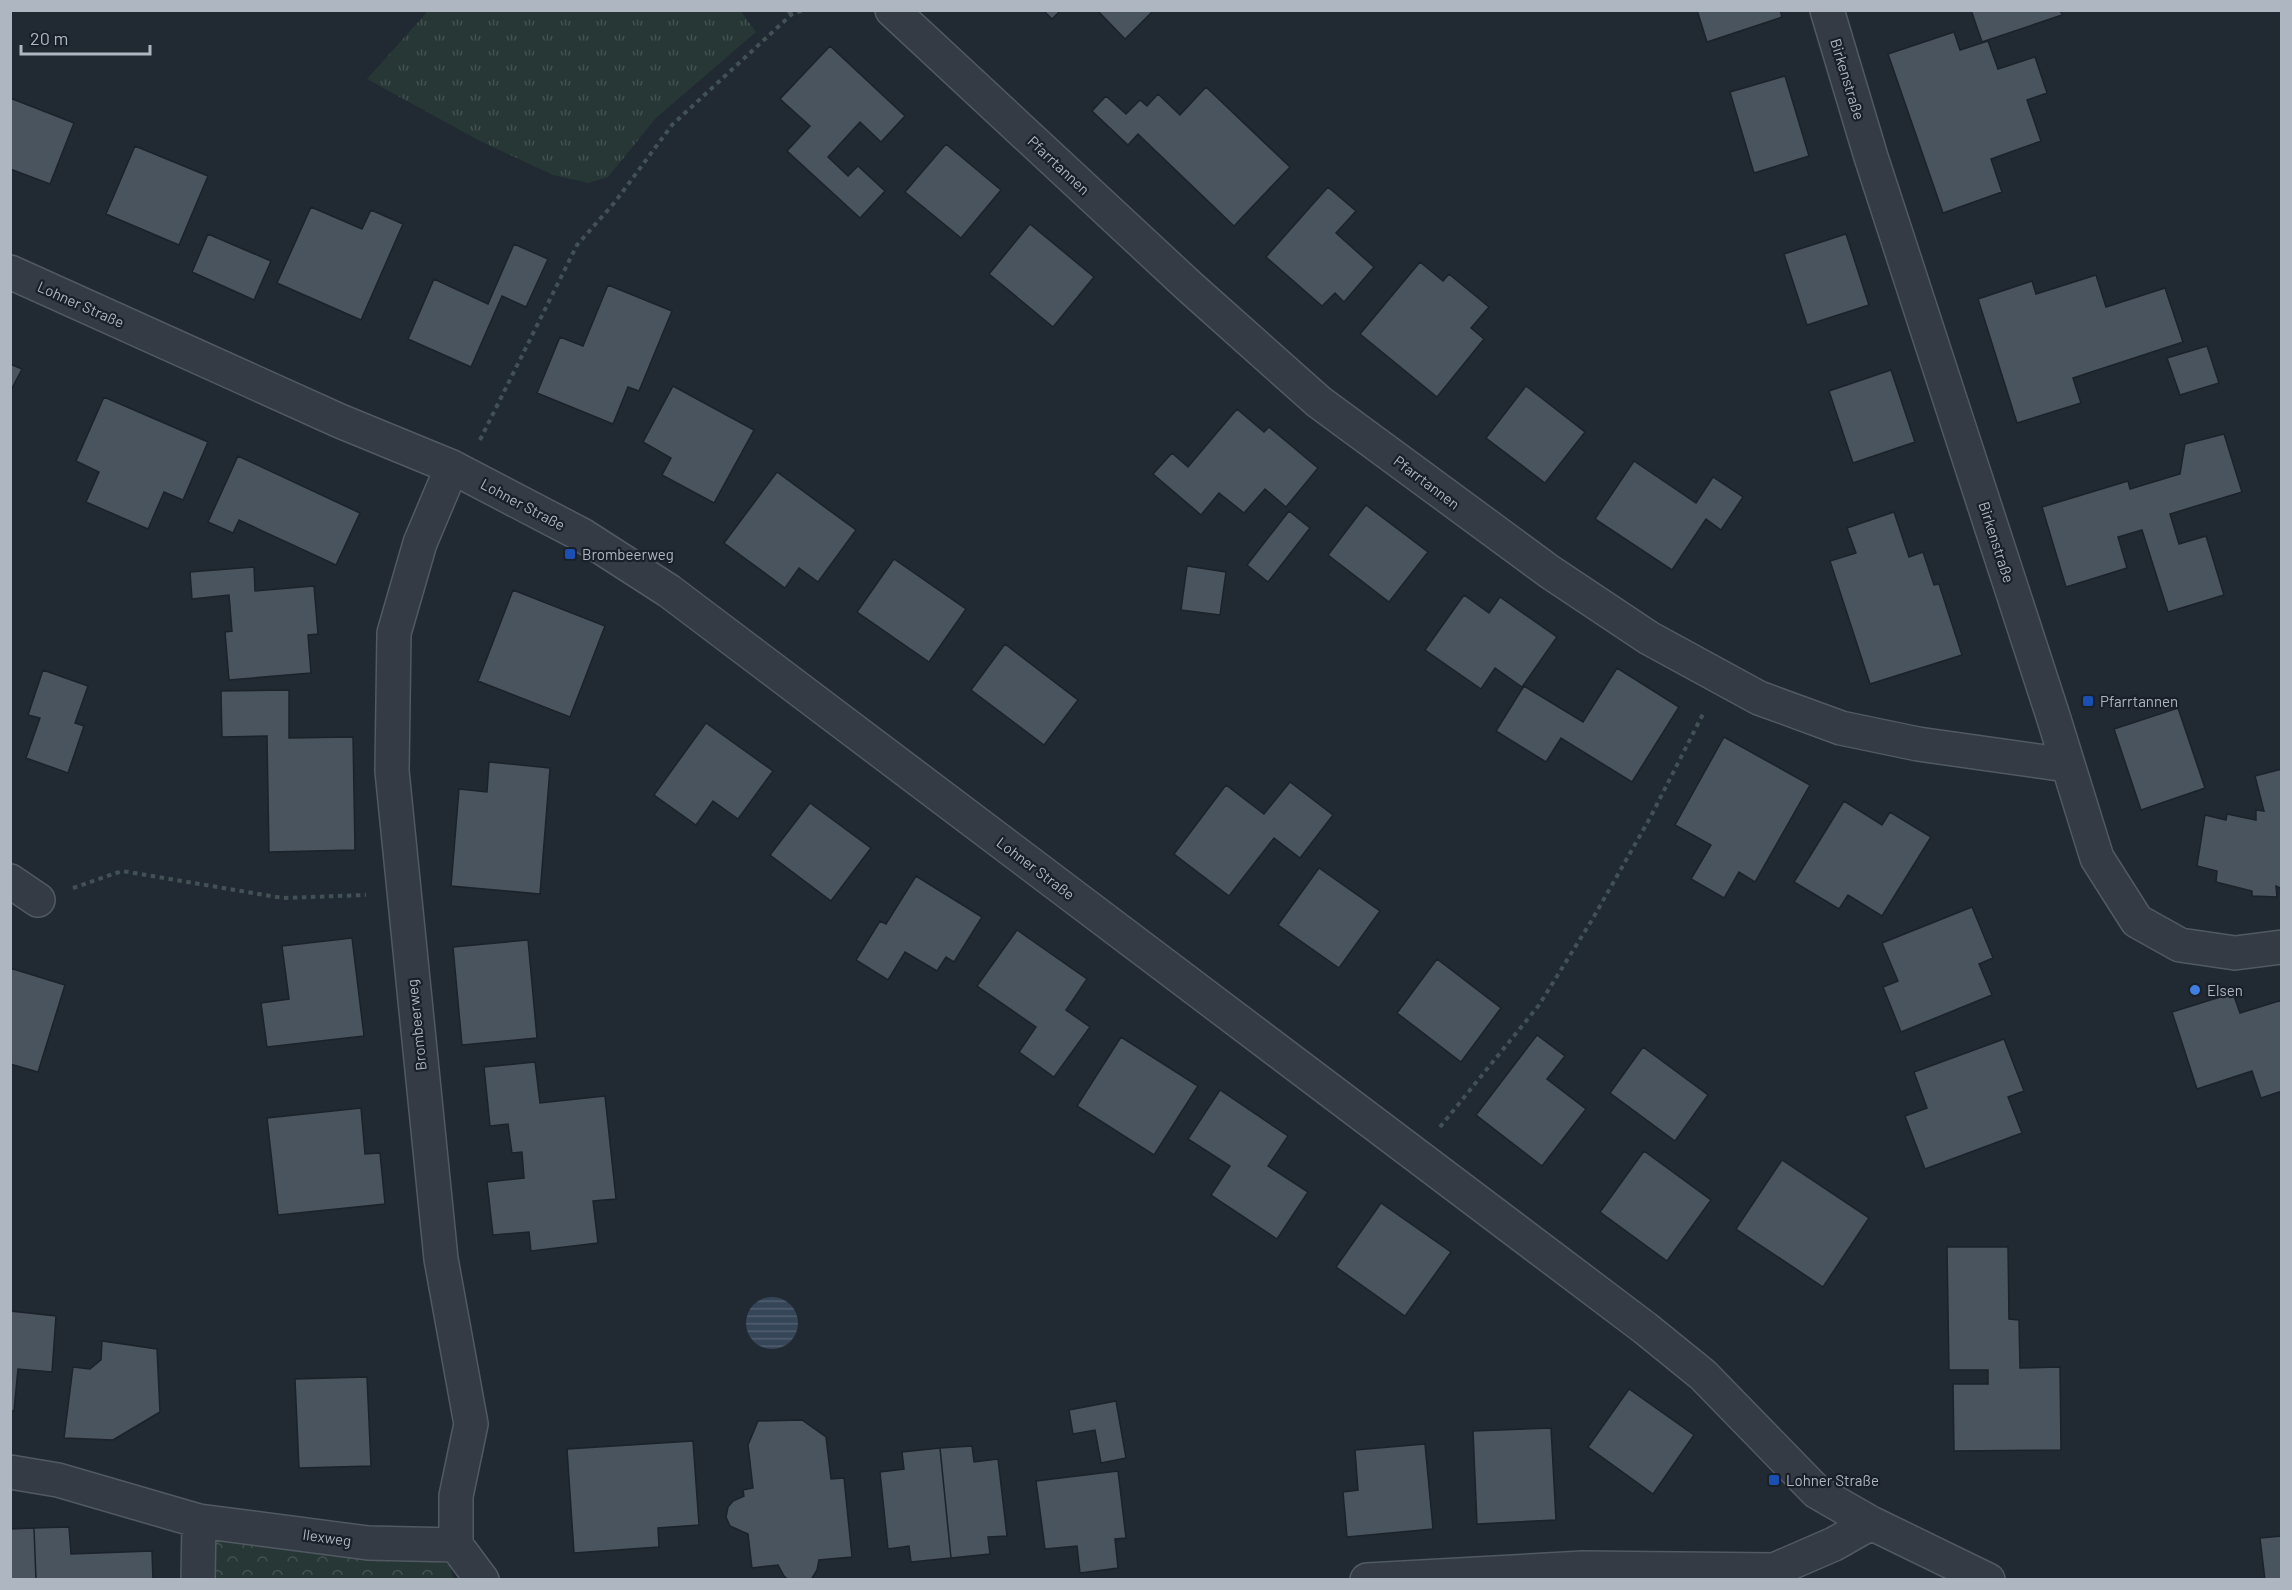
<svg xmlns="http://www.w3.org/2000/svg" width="2292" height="1590" viewBox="0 0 2292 1590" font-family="Barlow,sans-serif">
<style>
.forest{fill:url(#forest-crowns)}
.park{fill:url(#park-tufts)}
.water{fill:url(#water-rules)}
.building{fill:#49545f;stroke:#1c222a;stroke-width:1.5}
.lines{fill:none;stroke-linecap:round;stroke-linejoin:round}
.minor-casing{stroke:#515962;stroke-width:36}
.path{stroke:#425254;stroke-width:4;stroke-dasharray:4.5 4.5;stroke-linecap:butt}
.minor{stroke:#343b44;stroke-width:33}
.transit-dot{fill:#1a4fb4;stroke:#1a2028;stroke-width:2}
.shop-dot{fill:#3f7fe0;stroke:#1a2028;stroke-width:2}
.labels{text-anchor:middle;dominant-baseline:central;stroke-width:4.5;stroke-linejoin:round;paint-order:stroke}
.street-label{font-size:15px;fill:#aeb6c1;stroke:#1a2028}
.poi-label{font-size:15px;fill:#aeb6c1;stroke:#1a2028;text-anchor:start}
</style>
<defs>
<pattern id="forest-crowns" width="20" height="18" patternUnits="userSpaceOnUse" patternTransform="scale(1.5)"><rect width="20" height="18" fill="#263736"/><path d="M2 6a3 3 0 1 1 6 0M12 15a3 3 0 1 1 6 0" fill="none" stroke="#435251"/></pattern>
<pattern id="park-tufts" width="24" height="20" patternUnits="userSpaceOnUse" patternTransform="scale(1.5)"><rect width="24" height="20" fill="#263736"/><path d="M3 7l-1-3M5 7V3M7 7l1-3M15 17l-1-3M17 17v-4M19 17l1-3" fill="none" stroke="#435251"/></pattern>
<pattern id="water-rules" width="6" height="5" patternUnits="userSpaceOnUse" patternTransform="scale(1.5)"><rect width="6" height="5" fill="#364659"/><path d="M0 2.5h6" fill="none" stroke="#515e6f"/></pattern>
</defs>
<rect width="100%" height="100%" fill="#212933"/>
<path class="forest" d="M213,1537L450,1564L453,1579H213Z"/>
<path class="park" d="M428,11H742V13L756,32L656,118L608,177L588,183L553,175L480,141L367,79Z"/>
<path class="water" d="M746 1323a26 26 0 1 1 52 0a26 26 0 1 1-52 0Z"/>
<path class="building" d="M1043,10H1061L1052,19Z
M1097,10H1154L1125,39Z
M1697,10H1780L1782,17L1707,42Z
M1971,10H2060L2062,15L1982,42Z
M1954,32L1960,50L1988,41L1998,69L2035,57L2047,93L2027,100L2041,141L1991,159L2002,192L1943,213L1888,54Z
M830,46L905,116L881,142L860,122L828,157L848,176L858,166L885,191L860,218L787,151L810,126L780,99Z
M1785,76L1809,156L1754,173L1730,92Z
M1206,87L1290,167L1234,226L1138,134L1128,145L1092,111L1106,96L1126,114L1140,100L1147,106L1158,94L1180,115Z
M10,98L74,123L50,184L10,169Z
M946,144L1001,190L961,238L905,192Z
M135,146L208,176L179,245L106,214Z
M1328,187L1356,211L1336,233L1374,267L1344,302L1335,293L1322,306L1266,257Z
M311,207L362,229L371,210L403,224L361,320L277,283Z
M1030,224L1094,277L1053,327L989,274Z
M208,234L271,261L254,300L192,272Z
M1846,234L1869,305L1807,325L1784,254Z
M514,244L548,259L526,307L502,296L471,367L408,339L434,279L488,304Z
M1420,262L1443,281L1449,274L1489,307L1471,328L1484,339L1437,397L1360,334Z
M2096,275L2106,307L2165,288L2183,342L2073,378L2081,403L2017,423L1978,299L2032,281L2036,294Z
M608,285L672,311L639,391L628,387L613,424L537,393L560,337L583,346Z
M2207,346L2219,383L2180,395L2167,358Z
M10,364L22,369L10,392Z
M1891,370L1915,442L1853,463L1829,391Z
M673,386L754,430L714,503L662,475L671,458L643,442Z
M1526,386L1585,432L1545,483L1486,438Z
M104,397L208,442L183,500L164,492L148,529L86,502L99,472L76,461Z
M1237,409L1264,432L1269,427L1318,468L1286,507L1265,489L1244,513L1219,493L1201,515L1153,474L1172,453L1188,467Z
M2224,434L2242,492L2170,514L2179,544L2206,536L2224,595L2168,612L2142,530L2118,537L2127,568L2066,587L2042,507L2128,481L2130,489L2180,474L2185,444Z
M238,456L360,513L336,565L239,520L233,533L208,522Z
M1634,461L1696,503L1713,477L1743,497L1721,530L1706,519L1672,570L1595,519Z
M777,472L856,530L818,582L799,568L785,588L724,543Z
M1366,505L1428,552L1389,602L1328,555Z
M1289,511L1310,528L1268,582L1247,565Z
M1894,512L1909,557L1923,552L1934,585L1939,584L1962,655L1870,684L1830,561L1856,553L1847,528Z
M894,559L966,609L929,662L857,612Z
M1187,566L1226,572L1220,615L1181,610Z
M254,567L255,591L314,586L318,634L308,635L311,673L229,680L225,632L232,631L229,595L192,599L190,572Z
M513,590L605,626L570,717L478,681Z
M1464,595L1489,613L1500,597L1557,637L1522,687L1495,668L1481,689L1425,650Z
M1005,644L1078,700L1044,745L971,690Z
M1617,668L1679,707L1632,782L1561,738L1546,762L1496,731L1524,686L1583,722Z
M43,670L88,686L75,723L84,726L68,773L26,758L40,718L28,715Z
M289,690V738L353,737L355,850L269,852L267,736L222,737L221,691Z
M2178,708L2205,788L2141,810L2114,729Z
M706,723L773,771L738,819L713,801L696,825L654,795Z
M1724,737L1810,785L1755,882L1739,872L1724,898L1691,879L1711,845L1675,825Z
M489,762L550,768L540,894L451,886L459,789L487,792Z
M2282,769V889L2276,886L2277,897L2252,896V891L2216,882L2217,871L2197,866L2205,815L2226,820L2227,814L2256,820V810L2264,811L2255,776Z
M1290,782L1333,815L1300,858L1274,838L1229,896L1174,854L1226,785L1264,814Z
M1844,801L1882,825L1890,812L1931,837L1882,916L1848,895L1839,909L1794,882Z
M810,803L871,848L831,901L770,855Z
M1319,868L1380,911L1339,968L1278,925Z
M916,876L982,917L954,962L946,957L937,971L905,952L888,980L856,960L880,921L886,924Z
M1972,907L1993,958L1979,964L1992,995L1901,1032L1883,987L1898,981L1882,943Z
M1017,930L1087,979L1066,1010L1090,1027L1054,1077L1019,1052L1036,1027L977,986Z
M352,938L364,1036L267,1047L261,1003L289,999L282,946Z
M528,940L537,1038L462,1045L453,947Z
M1437,959L1501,1008L1461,1062L1397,1013Z
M10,968L65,985L38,1072L10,1064Z
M2233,993L2240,1013L2282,1000V1091L2261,1098L2252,1071L2197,1089L2172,1012Z
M1537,1035L1565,1056L1547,1079L1586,1109L1542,1166L1476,1115Z
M1121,1037L1198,1086L1154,1155L1077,1106Z
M2004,1039L2024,1091L2008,1097L2022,1133L1925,1169L1905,1116L1927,1108L1914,1072Z
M1643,1047L1708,1095L1675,1141L1610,1093Z
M535,1062L540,1103L605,1096L616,1199L593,1201L598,1243L531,1251L529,1232L493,1235L487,1182L524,1178L522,1152L512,1153L508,1124L490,1126L484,1067Z
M1220,1090L1288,1136L1268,1166L1308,1192L1277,1239L1211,1195L1230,1166L1188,1139Z
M361,1108L365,1154L380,1153L385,1204L278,1215L267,1118Z
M1644,1151L1711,1200L1667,1261L1600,1212Z
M1782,1160L1869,1218L1823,1287L1736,1229Z
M1381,1203L1451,1252L1405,1316L1336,1267Z
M1947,1247H2008L2009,1319L2019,1320L2020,1368L2060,1367L2061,1450L1954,1451L1953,1384H1988V1370H1949Z
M10,1311L56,1316L52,1372L18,1369L14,1411H10Z
M102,1341L157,1349L160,1412L113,1440L64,1438L73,1367L90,1369L101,1360Z
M367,1377L371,1466L299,1468L295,1379Z
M1629,1389L1694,1435L1653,1494L1588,1447Z
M1116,1401L1126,1458L1101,1463L1095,1430L1073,1434L1069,1410Z
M802,1420L826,1437L831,1479L844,1478L852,1557L819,1560L817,1570L811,1580H789L784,1576L778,1565L752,1568L748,1534L730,1526L726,1517L728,1507L733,1501L744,1496L743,1490L753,1488L748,1445L758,1421Z
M1551,1428L1556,1520L1477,1524L1473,1431Z
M693,1441L699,1525L658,1528L659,1547L574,1553L567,1449Z
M1425,1444L1433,1529L1347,1537L1343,1492L1358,1490L1355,1450Z
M972,1446L974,1462L998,1459L1007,1536L988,1537L990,1554L951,1558L940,1448Z
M940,1448L951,1558L911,1562L909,1546L888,1549L880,1472L904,1469L902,1452Z
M1118,1471L1126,1538L1115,1539L1118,1568L1080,1573L1077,1546L1045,1549L1036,1481Z
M69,1527L71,1554L152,1551L153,1580H36L34,1528Z
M34,1528L36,1580H10V1529Z
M2282,1536V1580H2265L2260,1538Z"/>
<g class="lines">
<defs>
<path id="minor" d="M892,10L1190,287L1319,402L1550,572L1649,638L1759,698L1841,728L1918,744L2067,765
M1827,10L1871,157L2053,716L2097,858L2137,921L2180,945L2235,953L2282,947
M10,272L340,421L452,467L582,535L669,591L1645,1328L1703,1375L1817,1492L1871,1523L1988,1580
M452,467L420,543L394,633L392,771L441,1259L471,1424L456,1496V1545L482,1580
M10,881L38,900
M10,1472L58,1480L199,1521L368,1543L456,1545
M198,1580L199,1521
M1367,1580L1583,1568L1774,1570L1834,1544L1871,1523"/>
</defs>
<use href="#minor" class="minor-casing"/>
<path class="path" d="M787,10L792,14
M480,440L577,245L615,202L672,125L792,14L803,10
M73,888L122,871L283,898L366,895
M1440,1127L1539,1005L1592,920L1650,818L1704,712"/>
<use href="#minor" class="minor"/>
</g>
<g class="transit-dot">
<rect x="564" y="548" width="12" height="12" rx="3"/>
<rect x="2082" y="695" width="12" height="12" rx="3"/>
<rect x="1768" y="1474" width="12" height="12" rx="3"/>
</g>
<circle class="shop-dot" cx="2195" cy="990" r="6"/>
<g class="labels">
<g class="street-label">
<text transform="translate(1848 79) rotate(73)">Birkenstraße</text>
<text transform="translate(1059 165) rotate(43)">Pfarrtannen</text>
<text transform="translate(81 304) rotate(24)">Lohner Straße</text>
<text transform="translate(1427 482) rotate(37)">Pfarrtannen</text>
<text transform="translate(523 504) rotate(28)">Lohner Straße</text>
<text transform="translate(1997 542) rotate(72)">Birkenstraße</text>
<text transform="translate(1036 868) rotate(37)">Lohner Straße</text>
<text transform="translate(416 1025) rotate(-96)">Brombeerweg</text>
<text transform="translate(327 1537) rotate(8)">Ilexweg</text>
</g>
<g class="poi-label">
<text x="582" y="554">Brombeerweg</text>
<text x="2100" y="701">Pfarrtannen</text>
<text x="2207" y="990">Elsen</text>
<text x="1786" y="1480">Lohner Straße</text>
</g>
</g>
<rect width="2292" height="1590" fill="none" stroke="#aeb6c1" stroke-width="24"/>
<path d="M21 45v9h129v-9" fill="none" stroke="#aeb6c1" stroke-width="3"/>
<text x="30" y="45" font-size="18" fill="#aeb6c1" stroke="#1a2028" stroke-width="4.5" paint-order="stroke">20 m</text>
</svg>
